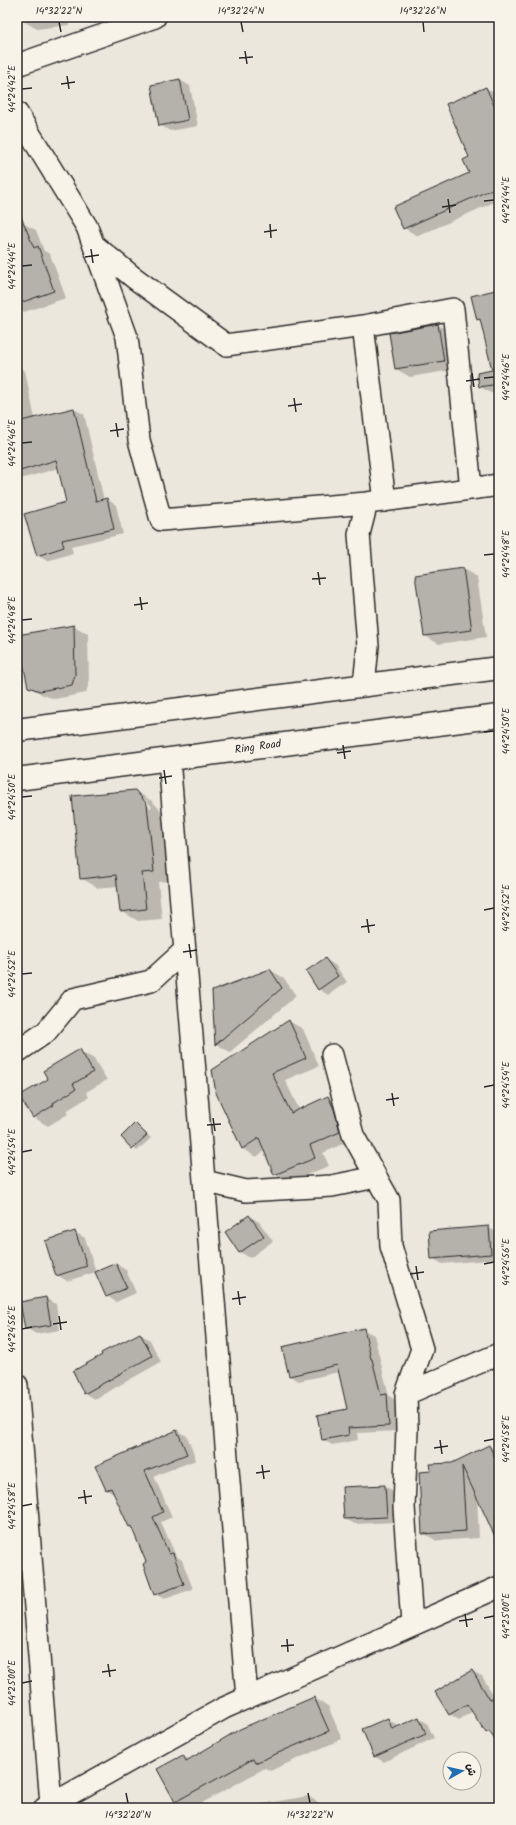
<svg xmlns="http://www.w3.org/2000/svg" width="516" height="1825" viewBox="0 0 516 1825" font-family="Kalam,'Playpen Sans Arabic',sans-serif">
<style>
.shadow{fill:#0003;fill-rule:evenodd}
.building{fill:#b5b2ab;stroke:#2b2b2b}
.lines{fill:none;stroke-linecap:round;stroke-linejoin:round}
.street-casing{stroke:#2b2b2b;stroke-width:24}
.primary-casing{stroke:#2b2b2b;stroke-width:25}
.street{stroke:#f7f3e8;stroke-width:21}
.primary{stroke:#f7f3e8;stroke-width:22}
.ticks{fill:none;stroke:#2b2b2b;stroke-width:1.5}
.labels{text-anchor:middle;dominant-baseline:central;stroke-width:3;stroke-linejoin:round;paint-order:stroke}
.street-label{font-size:11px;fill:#2b2b2b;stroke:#f7f3e8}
.neatline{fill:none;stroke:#2b2b2b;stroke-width:1.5}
.ticks-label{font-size:10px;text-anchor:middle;fill:#2b2b2b}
</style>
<rect width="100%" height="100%" fill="#ebe7dd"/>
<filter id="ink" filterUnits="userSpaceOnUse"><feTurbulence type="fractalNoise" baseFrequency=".025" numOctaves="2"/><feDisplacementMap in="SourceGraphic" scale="8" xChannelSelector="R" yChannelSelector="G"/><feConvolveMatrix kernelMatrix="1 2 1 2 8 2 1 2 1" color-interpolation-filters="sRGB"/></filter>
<g filter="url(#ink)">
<path class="shadow" d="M22,17H68L69,25L37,29L23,21Z
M180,80L190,86L198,126L170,131L160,125Z
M486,88L499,96V200L418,236L404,228L470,173L471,158Z
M24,224L36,230L44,251L50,254L66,298L24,312L17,308V226Z
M499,290V409L496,392L491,393L480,387L493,371L481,321L478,319Z
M438,325L452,333L458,369L410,377L396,369Z
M17,366L25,371L35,419L74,409L84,414L104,500L107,499L116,505L123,534L71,546L73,553L47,561L37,555L67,503L59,468L17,480Z
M463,569L477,577L486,637L439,644L425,636Z
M74,626L88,634L89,683L86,693L55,699L43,695L29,687L18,635Z
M135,791L152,801L164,814L170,881L158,882L162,919L138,921L121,911L118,886L98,888L81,878ZM143,800H146L152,807L150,808Z
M325,959L335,965L347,982L328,995L319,989Z
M270,970L284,978L296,996L230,1052L216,1044Z
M289,1021L303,1029L319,1066L285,1080L300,1111L328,1098L342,1105L353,1139L323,1153L329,1166L288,1182L274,1174L265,1151L256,1157L243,1149L217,1093Z
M80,1051L94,1059L107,1080L86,1092L89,1097L66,1111L68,1114L48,1126L33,1117L49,1079Z
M135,1124L151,1138L137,1151L133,1148Z
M249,1216L259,1222L273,1241L250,1258L240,1252Z
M489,1228L499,1233V1259L442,1264L432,1258Z
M75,1232L85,1238L96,1272L67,1281L57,1275Z
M116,1264L126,1270L136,1293L116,1302L107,1296Z
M46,1298L56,1304L60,1330L36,1334L26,1328Z
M364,1330L374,1335L389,1396L397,1401L398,1431L357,1433L358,1440L332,1445L323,1440L348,1410L339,1372L299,1381L290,1376Z
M140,1334L150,1340L161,1362L95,1399L85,1393Z
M177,1431L187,1436L196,1460L154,1476L172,1517L161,1522L176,1556L182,1560L193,1589L164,1599L155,1594L148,1563L133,1528L129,1527L115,1495L107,1490Z
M489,1446L499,1452V1527L477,1495L479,1538L437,1541L423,1533L432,1472Z
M385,1486L395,1492L397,1522L355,1524L345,1519Z
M472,1671L482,1676L495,1698L499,1699V1745L494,1736L487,1732L473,1711L459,1720L450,1714Z
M314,1698L328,1706L342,1739L270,1771L265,1768L193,1808H187L176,1802L158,1770L183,1756L190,1760Z
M419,1718L427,1723L434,1738L384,1762L375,1757L364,1729L387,1719L396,1724L398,1728Z
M308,1796L319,1803L320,1805L349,1808H263L262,1804Z"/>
<path class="building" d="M180,79L188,120L159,126L151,85Z
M486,87L499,117V186L403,229L393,207L469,173L463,160L469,157L446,104Z
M17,207L34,248L38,246L54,291L17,304Z
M499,289V384L479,387L477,373L492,370L480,319L477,320L471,296Z
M438,324L444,361L395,369L389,333Z
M74,408L96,501L107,498L114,529L62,540L64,547L37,556L24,514L66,502L56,460L17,472V422Z
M463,568L472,630L424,636L415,575Z
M74,625L75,675L72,685L40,691L28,687L17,635Z
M135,790L147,804L154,872L142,873L146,909L120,912L116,875L80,879L72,796Z
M325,958L338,976L318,990L306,971Z
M270,969L282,988L215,1045L212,991Z
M289,1020L306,1058L272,1073L291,1113L328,1096L334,1109L340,1132L310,1145L315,1158L274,1175L259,1138L242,1149L216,1093L212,1070Z
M80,1049L93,1072L73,1084L76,1089L53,1103L54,1105L33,1118L19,1096L48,1079L43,1071Z
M135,1123L147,1135L132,1149L121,1137Z
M249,1215L264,1236L239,1253L225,1232Z
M489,1226L491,1254L431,1259L429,1231Z
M75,1231L87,1266L56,1276L45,1241Z
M116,1263L127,1288L106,1297L95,1272Z
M46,1297L51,1325L25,1329L20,1302Z
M364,1328L371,1359H372L381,1395L387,1394L389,1426L348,1428L349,1435L322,1440L317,1415L347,1409L337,1365L289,1376L282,1347Z
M140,1333L152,1356L84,1394L73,1371L102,1355L101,1353Z
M177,1430L187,1454L145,1471L163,1512L153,1517L169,1554L173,1553L184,1584L154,1595L143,1564L146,1562L131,1526L129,1527L111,1488L106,1490L95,1466Z
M489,1445L499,1467V1545L462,1466L466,1531L422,1534L419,1472L431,1471L430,1464L452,1463Z
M385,1485L387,1517L344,1519L342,1487Z
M472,1670L490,1700L499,1694V1746L489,1731L486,1733L467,1704L449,1715L435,1692Z
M314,1697L329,1731L255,1763L253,1759L175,1802L157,1769L183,1755L186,1761L240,1729Z
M419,1717L426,1734L374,1757L362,1729L388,1718L392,1729Z"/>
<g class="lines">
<defs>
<path id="street" d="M17,65L155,17
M17,113L87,227L127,337L139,440L161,520L367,503L499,485
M94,245L133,277L226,345L363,326L453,309L471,489
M363,326L385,501
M364,685L368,646L359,534L367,503
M169,759L247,1698
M17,1052L46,1032L73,999L151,981L185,950
M332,1055L353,1135L389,1200L391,1246L422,1349L406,1394L499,1354
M204,1181L246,1191L332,1186L376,1177
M17,1385L51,1804
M406,1394L407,1429L404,1507L412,1625
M45,1808L224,1708L499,1587"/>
<path id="primary" d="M17,730L499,668
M17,779L499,716"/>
</defs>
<use href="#street" class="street-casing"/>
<use href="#primary" class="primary-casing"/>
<use href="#street" class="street"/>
<use href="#primary" class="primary"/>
</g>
</g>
<path class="ticks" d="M59,22L61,32M241,22L243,32M423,22L424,32M245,51L247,64M239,58L253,57M67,76L69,89M61,84L75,82M22,89L32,88M448,199L450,213M484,201L494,200M442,207L456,205M270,224L271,238M264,232L277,230M91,249L93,263M85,257L99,255M22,266L32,265M472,373L474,387M484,378L494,377M466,381L480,379M294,398L296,412M288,406L302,404M116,423L118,437M110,431L124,429M22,443L32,442M484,555L494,554M318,572L320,585M312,579L326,578M140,597L142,610M134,605L148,603M22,620L32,619M484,732L494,731M343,745L345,759M337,753L351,751M164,770L166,784M159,778L172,776M22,797L32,796M484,910L494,908M367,919L369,933M361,927L375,925M189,944L191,958M183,952L197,950M22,974L32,973M484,1087L494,1085M392,1093L394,1106M386,1100L399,1098M213,1118L215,1131M207,1125L221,1124M22,1152L32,1150M484,1264L494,1262M416,1266L418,1280M410,1274L424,1272M238,1291L240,1305M232,1299L246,1297M59,1316L61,1330M53,1324L67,1322M22,1329L32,1327M440,1440L442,1454M484,1441L494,1439M434,1448L448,1446M262,1465L264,1479M256,1473L270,1471M84,1490L86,1504M78,1498L92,1496M22,1506L32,1504M465,1614L467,1627M484,1618L494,1616M459,1621L473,1619M287,1639L288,1652M281,1646L294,1645M108,1664L110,1677M102,1672L116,1670M22,1683L32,1681M126,1793L128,1803M308,1793L310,1803"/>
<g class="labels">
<g class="street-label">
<text transform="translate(258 747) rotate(-8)">Ring Road</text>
</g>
</g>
<rect width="516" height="1825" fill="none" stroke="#f7f3e8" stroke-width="44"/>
<g transform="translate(462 1771) rotate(82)"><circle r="19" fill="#f7f3e8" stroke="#a5a39c"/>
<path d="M0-3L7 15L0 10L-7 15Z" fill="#1f6fb2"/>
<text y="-6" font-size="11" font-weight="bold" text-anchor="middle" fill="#2b2b2b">ش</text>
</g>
<rect x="22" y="22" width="472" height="1781" class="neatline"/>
<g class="ticks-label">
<text x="59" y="14">14°32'22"N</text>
<text x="241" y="14">14°32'24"N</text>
<text x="423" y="14">14°32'26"N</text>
<text transform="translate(11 89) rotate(-90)" y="4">44°24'42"E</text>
<text transform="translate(505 200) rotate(-90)" y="4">44°24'44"E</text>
<text transform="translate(11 266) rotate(-90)" y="4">44°24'44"E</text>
<text transform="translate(505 377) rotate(-90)" y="4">44°24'46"E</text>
<text transform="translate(11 443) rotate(-90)" y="4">44°24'46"E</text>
<text transform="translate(505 554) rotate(-90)" y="4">44°24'48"E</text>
<text transform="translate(11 620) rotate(-90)" y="4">44°24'48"E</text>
<text transform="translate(505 731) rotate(-90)" y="4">44°24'50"E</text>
<text transform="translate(11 797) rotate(-90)" y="4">44°24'50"E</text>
<text transform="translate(505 908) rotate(-90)" y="4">44°24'52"E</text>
<text transform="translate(11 974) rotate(-90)" y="4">44°24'52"E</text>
<text transform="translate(505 1085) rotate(-90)" y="4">44°24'54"E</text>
<text transform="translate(11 1152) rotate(-90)" y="4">44°24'54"E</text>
<text transform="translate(505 1262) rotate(-90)" y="4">44°24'56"E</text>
<text transform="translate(11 1329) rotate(-90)" y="4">44°24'56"E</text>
<text transform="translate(505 1439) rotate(-90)" y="4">44°24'58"E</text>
<text transform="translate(11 1506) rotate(-90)" y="4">44°24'58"E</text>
<text transform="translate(505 1616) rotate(-90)" y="4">44°25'00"E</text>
<text transform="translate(11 1683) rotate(-90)" y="4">44°25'00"E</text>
<text x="128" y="1818">14°32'20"N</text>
<text x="310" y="1818">14°32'22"N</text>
</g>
</svg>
